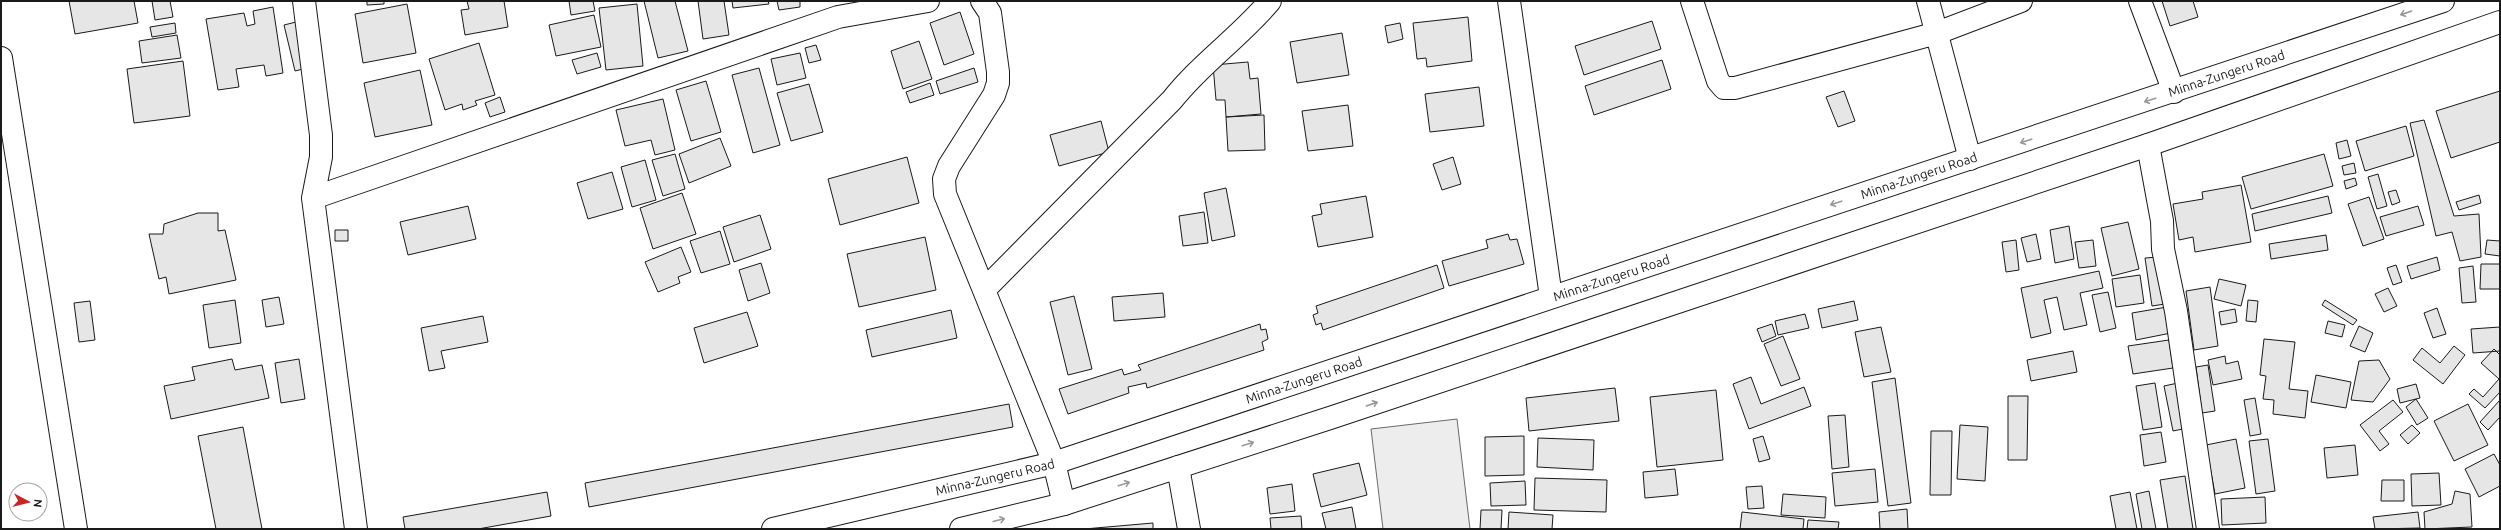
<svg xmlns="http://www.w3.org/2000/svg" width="2501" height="530" viewBox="0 0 2501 530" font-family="Ubuntu,sans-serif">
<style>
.built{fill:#ededed;stroke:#6a6a6a}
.building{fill:#e6e6e6;stroke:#1a1a1a}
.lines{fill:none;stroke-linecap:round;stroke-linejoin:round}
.minor-casing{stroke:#1a1a1a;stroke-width:24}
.major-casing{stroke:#1a1a1a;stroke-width:24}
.minor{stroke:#fff;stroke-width:22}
.major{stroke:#fff;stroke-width:22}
.oneway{stroke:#989898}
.labels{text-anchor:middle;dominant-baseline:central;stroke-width:3;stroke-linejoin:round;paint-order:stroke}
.street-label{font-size:13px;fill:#1a1a1a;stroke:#fff}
</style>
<rect width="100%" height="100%" fill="#fff"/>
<path class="built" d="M1457,419L1470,529H1383L1371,429Z"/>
<path class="building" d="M69,1H134L138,23L75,34Z
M152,1H170L173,17L155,20Z
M367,1H384V4L367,5Z
M467,1H504L508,27L465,35L461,10L469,9Z
M569,1H593L595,11L571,15Z
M644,1H675L688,51L658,58Z
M698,1H724L729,35L703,39Z
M732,1H768L769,4L733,8Z
M777,1H800V7L779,10Z
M2162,1H2193L2198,17L2170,26Z
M407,4L416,53L363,63L355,14Z
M637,4L643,66L606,70L599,8Z
M273,7L283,73L266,76L264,65L236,69L239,87L218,90L206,19L244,13L247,26L255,24L253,11Z
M960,12L974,54L944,65L930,23Z
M594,15L601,47L556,56L549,25Z
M1468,17L1472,61L1427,67L1426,58L1417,59L1413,23Z
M1652,21L1661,49L1584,75L1575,46Z
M296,22L307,68L295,71L284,25Z
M175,23L176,33L152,37L150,27Z
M1400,23L1403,39L1388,43L1385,26Z
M1342,33L1349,75L1297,83L1290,42Z
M177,35L181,58L142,63L139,41Z
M919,41L932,79L903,89L891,51Z
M479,43L495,95L475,101L477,105L463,110L462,104L445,110L429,59Z
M816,45L821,60L809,63L805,48Z
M597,53L601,67L577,74L572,60Z
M800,53L806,78L777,85L771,59Z
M1662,60L1671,89L1594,115L1585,86Z
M183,61L190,116L134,123L127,69Z
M1248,62L1250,79L1258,78L1261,114L1226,117L1225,100H1216L1213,65Z
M759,68L780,145L753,153L732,75Z
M974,68L978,82L940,94L936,81Z
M420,70L432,125L375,137L364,83Z
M706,81L721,132L691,141L676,90Z
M930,83L934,95L910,103L906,92Z
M809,84L823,132L791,141L777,93Z
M1479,87L1484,126L1430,132L1425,94Z
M1844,91L1855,121L1838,127L1826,97Z
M2500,91V142L2451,158L2436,111Z
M500,97L505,112L490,117L485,103Z
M663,99L675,150L655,155L651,140L625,146L616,110Z
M1348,105L1353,146L1308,151L1302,111Z
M1264,115L1265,150L1228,151L1226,117Z
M2424,120L2454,216L2479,214L2481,257L2460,261L2452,232L2436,236L2410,123Z
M1101,121L1109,152L1059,166L1050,135Z
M2406,126L2414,156L2365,171L2356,141Z
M720,138L731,166L689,183L679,154Z
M2347,140L2351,156L2339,159L2336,143Z
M675,154L685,189L663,196L652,160Z
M2324,154L2333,186L2251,209L2242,177Z
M907,157L919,203L840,225L828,179Z
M1453,157L1461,184L1442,190L1433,164Z
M645,160L656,200L632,207L621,167Z
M2354,163L2356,173L2344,175L2342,166Z
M612,172L623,209L588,219L577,183Z
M2378,174L2387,206L2377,209L2368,177Z
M2355,178L2357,185L2346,189L2344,181Z
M2241,185L2251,242L2195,252L2193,237L2179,240L2173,204L2203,199L2202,192Z
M1226,188L1235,236L1212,241L1204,193Z
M2396,190L2400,202L2392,205L2388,192Z
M682,193L696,234L653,249L640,208Z
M2479,195L2481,203L2459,210L2456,202Z
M1366,196L1373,237L1318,247L1312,216L1322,214L1320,204Z
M2328,196L2332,213L2255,231L2252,214Z
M2369,197L2384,239L2363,246L2348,204Z
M468,206L476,239L408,255L400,222Z
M2418,206L2424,225L2386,236L2380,217Z
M1204,212L1208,243L1183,246L1179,216Z
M198,213H218V231L225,230L236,280L169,294L166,277L159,279L149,234H163L164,224Z
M760,215L771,249L734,262L723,227Z
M2128,222L2139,269L2112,276L2101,228Z
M2069,226L2074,259L2055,263L2050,230Z
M335,230H348V241H335Z
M720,231L730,264L701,273L690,241Z
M1508,234L1510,240L1517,239L1524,264L1449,286L1442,261L1488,248L1486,240Z
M2036,234L2041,259L2027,262L2021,238Z
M2326,235L2328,250L2271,259L2269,244Z
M925,237L936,290L859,307L847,254Z
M2016,240L2019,270L2006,272L2002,242Z
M2093,240L2096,266L2079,268L2075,242Z
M2487,240L2500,241V256L2485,254Z
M681,247L691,272L678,277L680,283L658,292L645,262Z
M2158,257L2165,304L2152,306L2145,258Z
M2437,257L2440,270L2411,279L2407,266Z
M761,263L770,293L748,301L739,270Z
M2481,264H2500V289H2480Z
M1437,265L1444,288L1323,330L1321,323L1316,325L1313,315L1318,313L1316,306Z
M2396,265L2402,282L2393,285L2387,268Z
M2473,266L2476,302L2462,303L2459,268Z
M2099,271L2103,288L2080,293L2087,325L2064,330L2057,297L2044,300L2051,333L2031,338L2021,288Z
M2140,275L2144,303L2116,307L2112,279Z
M2219,279L2246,285L2241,306L2214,299Z
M2210,287L2218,346L2194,350L2186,291Z
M2388,288L2397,306L2384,312L2375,294Z
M2108,292L2116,328L2100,332L2092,295Z
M1163,293L1165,317L1114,321L1112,297Z
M1074,296L1092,369L1068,375L1050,302Z
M279,297L284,324L266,327L262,300Z
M235,300L241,343L209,348L203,305Z
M2248,300L2258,301L2256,322L2246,321Z
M2325,300L2357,320L2353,325L2322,305Z
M90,301L95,340L79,342L74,303Z
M1854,301L1858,320L1822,328L1818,309Z
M2167,307L2171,333L2136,340L2132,313Z
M2437,308L2446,334L2433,338L2424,313Z
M2235,309L2237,322L2221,325L2219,312Z
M951,310L957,338L872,357L866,330Z
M747,312L758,346L704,363L694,328Z
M1805,314L1809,328L1778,335L1775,321Z
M483,316L488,342L441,351L445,368L429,371L421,328Z
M2328,321L2345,325L2342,337L2325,333Z
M1260,324L1261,330L1266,329L1268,339L1262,342L1264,350L1147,388L1146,383L1128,387L1129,393L1068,414L1059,389L1122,369L1124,375L1141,370L1138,365Z
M1772,324L1776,336L1762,342L1757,329Z
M2359,326L2373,333L2365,352L2350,346Z
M1881,327L1891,372L1864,377L1855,332Z
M2500,327V351L2473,353L2471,329Z
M1783,336L1800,379L1781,386L1764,344Z
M2264,339L2295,342L2289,389L2308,391L2305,418L2273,414L2274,400L2263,399L2266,376L2260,375Z
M2169,340L2173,368L2133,374L2128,346Z
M2454,346L2465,355L2443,384L2413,360L2422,348L2440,363Z
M2494,349L2500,355V392L2485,408L2469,394L2474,389L2483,397L2499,379L2481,363Z
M2073,351L2077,372L2031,381L2027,360Z
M2225,356L2226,364L2238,361L2242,379L2213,385L2208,360Z
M232,359L235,370L262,365L269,398L171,419L164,386L195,380L192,367Z
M299,359L305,399L281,403L275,363Z
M2379,360L2390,379L2373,402L2351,400L2359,361Z
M2208,365L2215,411L2202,413L2196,367Z
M2316,375L2351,382L2346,408L2311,402Z
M1751,377L1761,404L1804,387L1811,406L1749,429L1733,384Z
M1895,378L1911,503L1888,506L1872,382Z
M2155,383L2162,427L2143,430L2136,386Z
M2178,383L2188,428L2173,431L2164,386Z
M2416,384L2420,398L2400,403L2397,389Z
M1615,388L1619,421L1529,431L1526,398Z
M1716,390L1723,460L1657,467L1650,397Z
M2008,396H2028L2027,460H2008Z
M2255,398L2261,434L2250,436L2244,400Z
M2416,399L2428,418L2417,425L2406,407Z
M2393,400L2403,412L2379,431L2389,444L2380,451L2360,425Z
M2500,400V417L2488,430L2480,422Z
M1009,404L1013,427L589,507L585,483Z
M2468,404L2488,445L2454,461L2434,421Z
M1845,415L1849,467L1832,469L1828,416Z
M1960,425L1988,427L1985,481L1957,479Z
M2412,425L2420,433L2408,444L2400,435Z
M243,427L262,529H216L198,436Z
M1931,431H1952L1951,495H1930Z
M2161,432L2166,462L2144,466L2140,435Z
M1524,436V475L1485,476V437Z
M1763,436L1770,459L1759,462L1753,439Z
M1538,438L1594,440L1593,470L1537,467Z
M2236,439L2245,488L2215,494L2206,445Z
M2268,439L2275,491L2256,494L2249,441Z
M2355,445L2358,475L2327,478L2324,448Z
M2494,454L2500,465V486L2479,497L2465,469Z
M1359,463L1367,495L1321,507L1313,474Z
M1675,469L1678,495L1645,498L1643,472Z
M1875,469L1878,502L1835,506L1832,473Z
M2439,473L2441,505L2412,506L2411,474Z
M2185,476L2193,529H2168L2160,480Z
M1535,478L1607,480L1606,512L1534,510Z
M2382,480H2404V501H2381Z
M1525,481L1526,505L1491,506L1490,483Z
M1292,484L1295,511L1270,514L1267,488Z
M1762,486L1764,508L1748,509L1746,487Z
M2149,491L2156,529H2142L2136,494Z
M2455,491L2470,494L2472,527L2425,529L2424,512L2452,504Z
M547,492L551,516L478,529H405L403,517Z
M2130,492L2137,529H2116L2110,496Z
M1783,494L1826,497L1825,518L1781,515Z
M2265,497L2266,523L2222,525L2221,499Z
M1352,507L1356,529H1326L1322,513Z
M1907,509L1908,529H1880L1879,512Z
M1481,510H1502L1501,529H1480Z
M1509,512L1553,515L1552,529H1508Z
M1742,512L1804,519L1803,529H1740Z
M2418,512L2420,528L2375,529L2373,517Z
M1301,516L1302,529H1271L1270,518Z
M1808,520L1839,522L1838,529H1807Z
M1153,523V529H1084Z"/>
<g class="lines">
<defs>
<path id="minor" d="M304,1L321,135V157L313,198L356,529
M982,1L990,13L998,72V83L994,95L949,166L944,179L945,194L1054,463L1064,504
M1509,1L1551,297
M1692,1L1718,81L1724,88H1735L1937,33L2021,1
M1928,1L1970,159
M2140,1L2174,92
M1,58L76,529
M2148,145L2162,221L2163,249L2176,311L2208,529
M313,198L838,17L928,1
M985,289L1172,100C1201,63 1240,37 1270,1
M1178,467L1189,529"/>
<g id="major">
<path id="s1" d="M773,529L1054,463L2443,1"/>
<path d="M961,529L1064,504L1333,417L2148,145L2500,22"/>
</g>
</defs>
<use href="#minor" class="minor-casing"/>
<use href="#major" class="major-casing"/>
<use href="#minor" class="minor"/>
<use href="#major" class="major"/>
</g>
<defs><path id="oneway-shaft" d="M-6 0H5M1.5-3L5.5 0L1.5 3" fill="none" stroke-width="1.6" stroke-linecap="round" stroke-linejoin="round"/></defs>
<g class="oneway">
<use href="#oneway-shaft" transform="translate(2406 13) rotate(161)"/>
<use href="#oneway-shaft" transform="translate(2150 100) rotate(162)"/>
<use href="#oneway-shaft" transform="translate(2026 141) rotate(162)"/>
<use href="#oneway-shaft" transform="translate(1836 203) rotate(162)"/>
<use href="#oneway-shaft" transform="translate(1372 404) rotate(-19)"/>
<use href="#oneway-shaft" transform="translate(1248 444) rotate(-18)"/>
<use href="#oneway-shaft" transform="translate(1124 484) rotate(-18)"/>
<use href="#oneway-shaft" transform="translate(999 520) rotate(-14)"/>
</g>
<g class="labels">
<g class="street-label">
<text stroke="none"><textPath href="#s1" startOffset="1524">Minna-Zungeru Road</textPath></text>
<text stroke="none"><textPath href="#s1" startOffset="1200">Minna-Zungeru Road</textPath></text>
<text stroke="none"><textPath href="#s1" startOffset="876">Minna-Zungeru Road</textPath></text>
<text stroke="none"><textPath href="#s1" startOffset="552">Minna-Zungeru Road</textPath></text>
<text stroke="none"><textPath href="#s1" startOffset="228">Minna-Zungeru Road</textPath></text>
</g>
</g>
<rect width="2501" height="530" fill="none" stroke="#1a1a1a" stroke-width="4"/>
<g transform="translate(28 502) rotate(97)"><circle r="19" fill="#ffffff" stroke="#a3a3a3"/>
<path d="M0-3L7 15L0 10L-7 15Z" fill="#c62828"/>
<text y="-6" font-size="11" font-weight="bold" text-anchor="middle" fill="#1a1a1a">N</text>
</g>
</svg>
